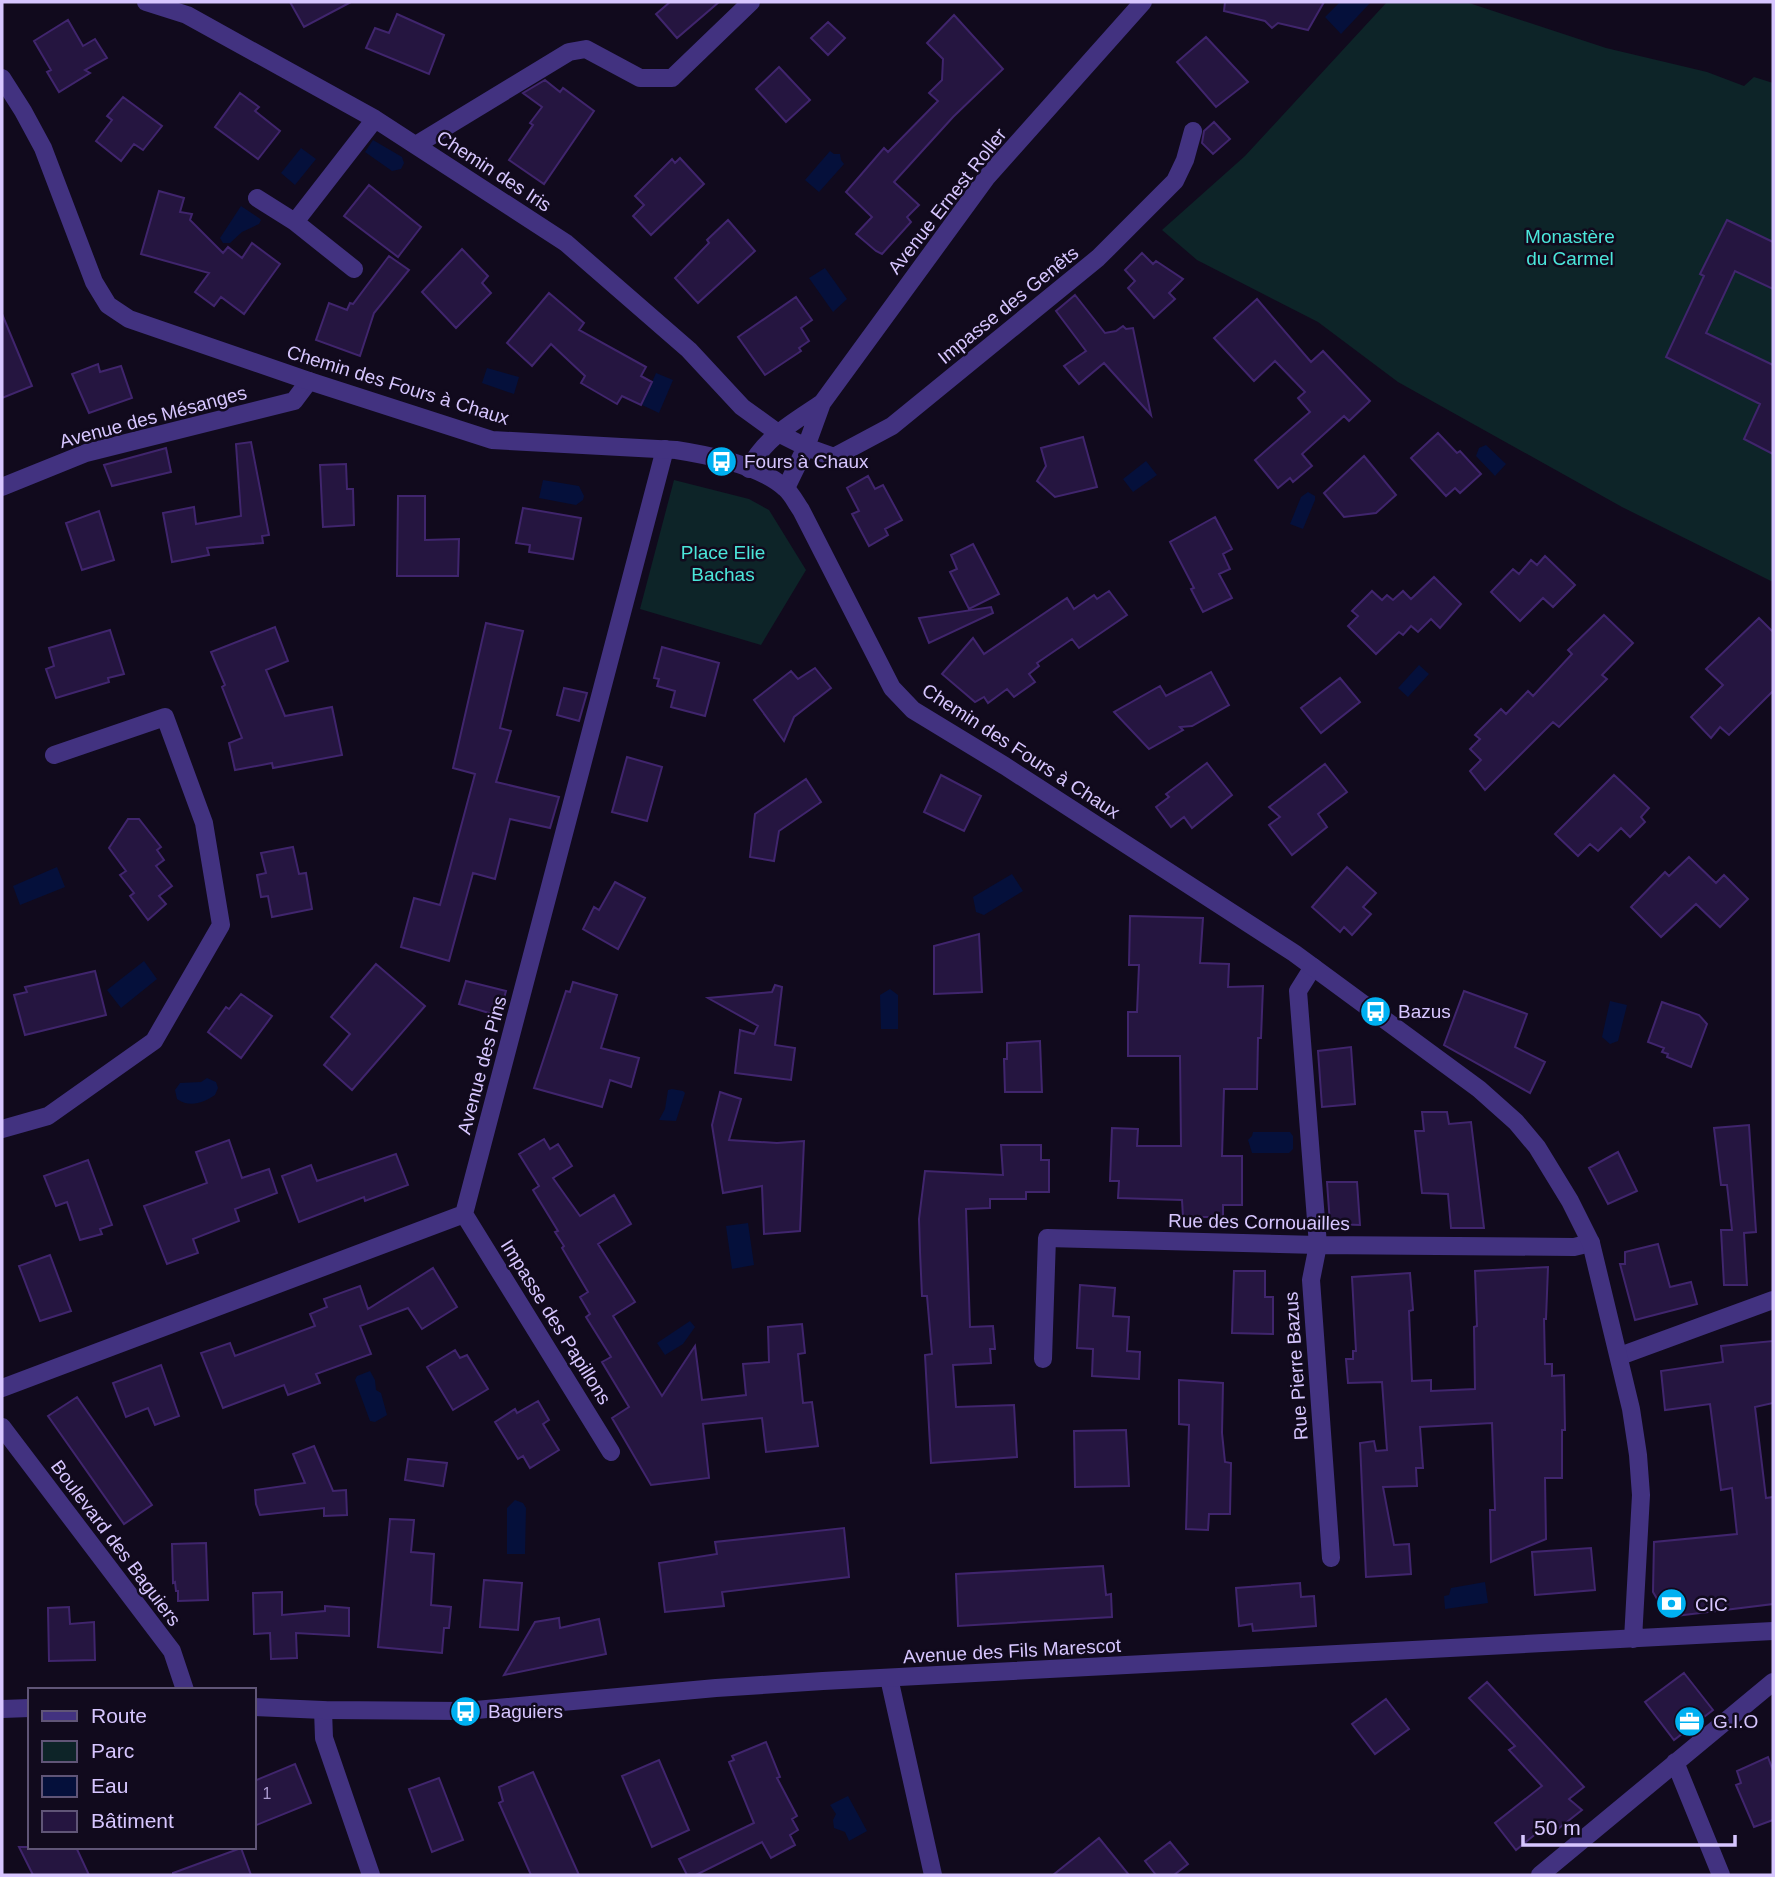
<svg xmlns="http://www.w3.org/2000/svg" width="1775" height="1877" viewBox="0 0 1775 1877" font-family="Arial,sans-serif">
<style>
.green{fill:#0d2428}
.water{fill:#05103b}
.building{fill:#251540;stroke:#40256d;stroke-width:2}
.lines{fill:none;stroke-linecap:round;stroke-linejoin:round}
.minor{stroke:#423280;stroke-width:18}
.tertiary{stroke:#423280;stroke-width:18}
.labels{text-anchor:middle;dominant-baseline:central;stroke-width:5;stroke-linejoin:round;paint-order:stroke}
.number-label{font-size:16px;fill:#aa9acf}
.street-label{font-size:19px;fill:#d7c6ff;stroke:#110a1d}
.park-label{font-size:19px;fill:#4be6da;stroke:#110a1d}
.poi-label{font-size:19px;fill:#d7c6ff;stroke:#110a1d;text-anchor:start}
</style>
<rect width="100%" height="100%" fill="#110a1d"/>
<path class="green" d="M1387,2H1466L1606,48L1707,72L1744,86L1754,77L1773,83V582L1622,507L1398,382L1318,322L1197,260L1162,230L1245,156Z
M674,480L749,499L769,510L806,570L761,645L640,609Z"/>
<path class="water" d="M1340,2H1371L1341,34L1325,17Z
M373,140L402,157L404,163L401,169L392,171L365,152Z
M301,148L316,159L295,185L281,173Z
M830,151L834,154H840L841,160L844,164L819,192L805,180Z
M241,206L259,218L261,220L259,224L242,232L230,243H223L220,238Z
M825,268L847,299L833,312L809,278Z
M487,368L519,377L514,394L482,383Z
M656,373L673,380L659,413L642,405Z
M1486,445L1506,464L1495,476L1476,456L1479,448Z
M1146,461L1157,475L1133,492L1123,479Z
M543,480L579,486L584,496L583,500L576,505L539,498Z
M1308,492L1315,496V500L1303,529L1290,524L1301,497Z
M1419,665L1429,674L1408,697L1398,688Z
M57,867L65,887L20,905L13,886Z
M1012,874L1023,891L984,915L976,912L973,897Z
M144,961L157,979L121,1008L107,990Z
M890,989L898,995V1029H881L880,995Z
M1610,1001L1627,1005L1618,1041L1610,1044L1602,1037Z
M207,1078L216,1082L218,1088L215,1095C203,1103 190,1108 177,1099L175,1090L180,1083L201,1082Z
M672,1089L683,1091L685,1093L676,1121L659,1120L665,1109L668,1090Z
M1253,1132H1290L1293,1136V1149L1289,1153H1252L1248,1140L1252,1136Z
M748,1223L754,1265L732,1269L726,1226Z
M690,1321L695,1327L683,1344L665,1355L657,1343Z
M370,1371L375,1380L376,1390L381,1393L387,1415L375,1422L370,1421L355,1380L357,1376Z
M515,1500L523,1503L526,1508L525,1554H507V1508Z
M1485,1582L1488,1603L1445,1609L1444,1596L1449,1595L1451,1588Z
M848,1796L867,1831L849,1841L845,1832L834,1828L833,1820L836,1814L830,1805Z"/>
<path class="building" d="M290,2H351L304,27Z
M670,2H719L677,38L656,14Z
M1225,2H1324L1308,30L1278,23L1272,28L1265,21L1224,11Z
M397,14L444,35L429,74L366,48L375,28L389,33Z
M954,15L1003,69L953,117L894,182L919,205L907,217L911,222L882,254L876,251L856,234L872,217L846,192L884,148L888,152L938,101L929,93L942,80L943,59L927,43Z
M68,20L83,46L95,39L107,58L85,70L90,73L59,92L47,72L51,70L34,41Z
M828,22L845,38L828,55L811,38Z
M1206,37L1248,82L1216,107L1177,62Z
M779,67L810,100L786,122L756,89Z
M545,80L560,92L563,88L594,111L544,184L509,160L533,125L530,123L542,107L523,93Z
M240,93L259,107L255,111L280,131L258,159L215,127Z
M123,97L162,126L143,150L134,144L121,161L96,141L112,120L107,116Z
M1214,122L1230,139L1213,154L1202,143L1204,131Z
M680,158L704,184L651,235L633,216L644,205L635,196L672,159L675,163Z
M369,185L421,227L398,257L344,216Z
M159,191L184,198L180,212L192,214L190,220L223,253L228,247L242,258L252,243L280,264L244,314L221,297L214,306L195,292L209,273L141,254Z
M728,220L755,251L698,303L675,278L709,243L707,240Z
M1727,220L1773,242V289L1735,271L1706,333L1773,365V454L1744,439L1760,404L1666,357L1704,276L1700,274Z
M462,249L488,276L482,283L491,293L456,328L422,292Z
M1142,253L1153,264L1156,261L1183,279L1169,293L1175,299L1154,318L1128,288L1135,281L1125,270Z
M389,256L409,270L374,313L360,356L316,340L329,303L347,310L350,303L353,304Z
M549,293L584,323L579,330L646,367L641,376L652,382L641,405L622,396L617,404L581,383L585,376L551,344L532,366L507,343Z
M1075,295L1105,333L1116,331L1123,326L1126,329L1133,328L1151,415L1104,363L1079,384L1064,366L1086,351L1056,311Z
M796,297L812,320L801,328L809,341L799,348L801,351L765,375L738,337Z
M1257,299L1311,362L1323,351L1370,401L1349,421L1344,416L1302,454L1312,466L1293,482L1290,478L1278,488L1255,460L1310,412L1298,398L1305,392L1275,361L1254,381L1214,338Z
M2,314L32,386L2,398Z
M98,364L100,372L121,366L132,398L89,413L72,374Z
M1438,433L1457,453L1460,451L1481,474L1460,493L1455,488L1446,496L1411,458Z
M1083,437L1097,487L1055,497L1037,481L1046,466L1041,448Z
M251,442L269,535L262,536L263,543L207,548L209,555L172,562L163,513L194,507L196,524L241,516L236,444Z
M166,448L171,472L112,486L104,465Z
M1364,456L1396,495L1376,513L1344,517L1324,493Z
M346,464L347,489H353L354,525L323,527L320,465Z
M868,476L875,489L883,485L902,520L885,529L888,535L869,546L852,514L859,511L847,488Z
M398,496H425V540L459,539L458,576H397Z
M523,508L581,518L573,559L529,552L530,545L516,543Z
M99,511L114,560L82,570L66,523Z
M1215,517L1232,549L1223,554L1230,569L1219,574L1232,598L1203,612L1191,589L1194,588L1170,542Z
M973,544L999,594L969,609L950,572L957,569L951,555Z
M1545,556L1575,585L1553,607L1543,598L1520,621L1491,592L1513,569L1519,574L1531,560L1537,565Z
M1434,577L1461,604L1440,628L1431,619L1418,632L1411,626L1403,635L1399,632L1376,654L1348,626L1358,616L1352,611L1372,591L1382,600L1387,595L1393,600L1403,591L1411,599Z
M1109,591L1127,615L1079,648L1072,639L1037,663L1039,666L1029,674L1035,682L1014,697L1007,689L988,703L984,697L975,702L942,674L973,638L984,654L1067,598L1074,609L1094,595L1097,599Z
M991,607L993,613L929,643L919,618Z
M1604,615L1633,643L1602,675L1607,679L1559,727L1553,722L1485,790L1470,771L1481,760L1470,749L1480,739L1475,735L1501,709L1506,714L1528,691L1533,696L1572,654L1568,650Z
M1759,618L1773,632V691L1729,735L1720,727L1711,738L1691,717L1723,685L1706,669Z
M486,623L523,631L500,728L511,731L496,782L559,797L550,828L510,819L495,879L473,873L449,961L401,947L414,898L440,905L475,774L453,768Z
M275,627L288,661L266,670L285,716L332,707L342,755L273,768L272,763L235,770L229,743L242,738L222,687L225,685L211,652Z
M110,630L124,674L108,678L109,682L56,698L46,669L54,666L49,648Z
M662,647L719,663L705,716L671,707L675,691L657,686L659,679L654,678Z
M815,668L831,688L794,717L784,741L754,700L791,671L798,679Z
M1211,672L1229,705L1192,726L1180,727L1183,730L1149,749L1114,712L1160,686L1166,696Z
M1340,678L1360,702L1321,733L1301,708Z
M564,688L587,693L579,721L557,715Z
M627,757L662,767L647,821L612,812Z
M1207,763L1232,795L1192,828L1184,817L1171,827L1156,807L1169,797L1166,794Z
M1325,764L1347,792L1318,814L1327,827L1292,855L1269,825L1280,817L1269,807Z
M941,775L981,796L964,831L924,812Z
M1614,775L1649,808L1641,817L1645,822L1630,837L1621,828L1598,851L1590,844L1578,856L1555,834Z
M806,779L821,802L779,831L774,861L750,857L755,814Z
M128,819H139L161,847L157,850L164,860L156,866L172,886L159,896L166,904L148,920L130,896L134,893L120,875L126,871L109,848Z
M293,847L299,874L306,873L312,909L272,917L268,896L261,897L257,875L266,873L261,853Z
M1689,857L1716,883L1724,875L1748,899L1720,927L1696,904L1661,937L1631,907L1665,872L1669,876Z
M1347,867L1376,893L1363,907L1371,914L1352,935L1344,927L1340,932L1312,907Z
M615,882L645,898L618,949L583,929L594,907L599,910Z
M1130,916L1203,918L1200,963L1229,964L1228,987L1263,986L1261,1038H1258L1257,1089H1224L1222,1156H1242V1205H1223V1217H1183L1182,1200L1118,1198L1119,1181H1110L1112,1128L1138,1129L1137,1146H1181L1180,1056H1128V1012H1137L1139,965H1129Z
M979,934L982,992L934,994V946Z
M376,964L425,1006L352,1090L324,1065L350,1034L331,1017Z
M95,971L106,1015L25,1035L14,995L27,992L25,987Z
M466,981L506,991L499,1016L459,1004Z
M573,982L617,995L601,1048L639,1058L631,1087L610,1080L602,1107L534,1088L566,991L570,992Z
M775,985L782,987L775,1045L795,1048L791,1080L735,1073L740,1030L754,1034L758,1026L708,998L772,992Z
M1464,991L1527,1014L1515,1047L1545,1062L1530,1093L1444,1045Z
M241,994L272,1016L241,1058L208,1032L226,1007L229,1009Z
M1662,1002L1699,1015L1707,1024L1691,1067L1667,1057L1668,1054L1662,1052L1664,1048L1648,1042Z
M1040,1041L1042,1092H1005L1004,1059H1007V1043Z
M1351,1047L1355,1104L1322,1107L1318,1051Z
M720,1092L741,1099L729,1140L777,1143L804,1141L800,1231L764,1234L762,1186L723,1193L712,1125Z
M1422,1112H1447L1449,1124L1471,1122L1484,1228H1451L1448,1194L1422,1193L1415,1131H1424Z
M1749,1125L1756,1232L1744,1233L1747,1285H1724L1721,1230H1732L1727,1185H1721L1714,1128Z
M544,1139L550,1149L558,1144L572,1166L553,1178L580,1216L614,1195L631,1224L598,1244L635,1302L613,1316L662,1396L695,1346L702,1400L746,1395L743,1364L769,1362L768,1327L802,1324L805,1353L798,1354L803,1403L812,1402L818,1446L766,1452L762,1418L703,1424L709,1478L651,1485L612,1418L629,1407L602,1362L611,1357L586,1317L590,1314L580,1297L588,1292L562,1248L564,1246L555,1232L558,1231L533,1190L539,1186L519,1154Z
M229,1140L242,1178L269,1169L277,1193L235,1209L239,1221L193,1239L198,1253L167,1264L144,1206L207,1183L196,1152Z
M1001,1145H1041V1160H1049V1192H1026V1199H990V1208L966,1209L970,1327L993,1326L995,1349H990L991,1363L953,1365L956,1407L1014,1405L1017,1457L931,1463L925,1355L932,1354L927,1296H922L920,1252L919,1219L925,1171L1003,1175Z
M1618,1152L1637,1191L1608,1204L1589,1168Z
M396,1154L408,1185L365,1201L364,1197L299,1222L282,1176L311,1165L317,1181Z
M88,1160L112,1225L100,1229L102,1234L80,1240L67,1202L56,1206L44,1176Z
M1327,1182H1357L1360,1225L1330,1224Z
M1658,1244L1670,1287L1691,1282L1697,1304L1635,1320L1620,1264H1625V1252Z
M50,1255L71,1311L40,1321L19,1266Z
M1548,1267L1546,1319H1544L1545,1364H1552V1376L1564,1375L1565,1430H1562V1478H1545L1546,1539L1491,1562L1490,1510H1495L1492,1423L1420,1427L1423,1468H1416L1417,1486L1383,1487L1394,1545L1409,1544L1411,1574L1366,1577L1360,1443L1374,1441L1376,1451L1387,1450L1382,1382L1348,1383L1346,1359H1353V1351H1356L1352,1277L1410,1273L1413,1310L1409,1311L1412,1381L1431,1380V1391L1475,1389L1474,1327L1477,1326L1475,1271Z
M433,1268L457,1307L422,1329L408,1308L360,1326L371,1354L316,1374L320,1383L288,1395L284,1385L223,1408L201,1353L230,1343L235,1356L315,1326L310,1314L327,1307L324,1299L360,1286L368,1309Z
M1234,1271H1265V1297H1273V1334L1232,1333Z
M1080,1285L1115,1288L1113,1316L1129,1317L1127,1351L1140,1352L1139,1379L1092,1376L1093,1349L1077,1348Z
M1773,1341V1403L1755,1407L1766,1498L1773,1497V1604L1676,1616L1663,1609L1653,1592L1654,1542L1737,1534L1732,1488L1721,1490L1710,1404L1665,1410L1661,1371L1723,1362L1721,1346Z
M455,1350L460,1358L467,1355L488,1389L453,1410L427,1367Z
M161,1365L179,1416L155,1425L148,1408L126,1417L113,1383Z
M1179,1380L1223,1383L1222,1433L1225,1462L1231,1463L1230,1514H1209L1208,1530L1186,1529L1189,1425L1179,1424Z
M77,1397L152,1505L124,1524L48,1416Z
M538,1401L549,1420L543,1424L559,1450L530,1468L523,1456L518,1459L495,1422L515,1409L517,1413Z
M1126,1430L1129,1486L1075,1487L1074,1431Z
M314,1446L333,1491L346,1490L347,1515L324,1516V1508L260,1515L256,1504L255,1490L305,1483L293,1454Z
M408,1459L447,1463L443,1486L405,1480Z
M390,1519L414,1520L411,1552L434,1554L431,1605L451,1607L449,1628H444L442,1653L378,1647Z
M844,1528L849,1577L722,1592L724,1606L665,1612L659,1563L717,1554L715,1542Z
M206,1543L208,1600L178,1601V1591H176L175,1582L173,1583L172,1544Z
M1591,1548L1595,1590L1535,1595L1532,1552Z
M1103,1566L1106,1595L1111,1594L1112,1617L958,1626L956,1574Z
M484,1580L522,1583L518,1630L480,1627Z
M1300,1583L1301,1597L1314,1596L1316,1626L1253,1631L1252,1624L1239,1626L1236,1588Z
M282,1592V1615L325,1611V1606L349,1608V1636L296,1633L297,1658L271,1659L270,1633L254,1634L253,1593Z
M69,1607L70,1624L94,1622L95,1660L49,1661L48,1608Z
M559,1618L560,1628L599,1619L606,1654L504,1675L535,1622Z
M1684,1673L1713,1710L1674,1740L1645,1702Z
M1487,1682L1584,1787L1569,1799L1582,1810L1549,1836L1543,1828L1516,1850L1495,1823L1542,1786L1509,1750L1515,1746L1469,1698Z
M1386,1699L1409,1729L1375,1754L1352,1724Z
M766,1742L780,1777L777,1778L797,1816L792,1819L798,1830L790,1835L795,1845L771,1858L762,1842L696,1875H687L679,1859L754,1823L729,1762L734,1760L732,1756Z
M1768,1757L1773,1771V1820L1754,1827L1736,1785L1741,1783L1737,1771Z
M659,1760L689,1830L652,1847L622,1776Z
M295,1764L311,1803L254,1826V1781Z
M533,1772L579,1875H531L499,1803L503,1801L499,1787Z
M439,1778L463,1840L432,1852L409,1789Z
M1099,1838L1129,1875H1053Z
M1170,1842L1188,1864L1174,1875H1156L1145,1861Z
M19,1847H76L89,1875H33Z
M241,1848L251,1875H173V1873Z"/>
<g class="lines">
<path class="minor" d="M146,2L187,15L375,119L566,243L689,350L742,407L778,433L806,447L834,457L892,426L1098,258L1175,181L1185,160L1193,131
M416,145L569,52L586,49L640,78H672L751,2
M257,198L295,222L354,269
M295,222L375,119
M749,469C764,438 794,422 822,403
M2,487L86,453L294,401L309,381
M786,488L806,447L822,403L987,177L1143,2
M1313,967L1298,991L1318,1245L1311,1280L1331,1558
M2,1129L48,1116L154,1041L221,925L204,823L165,717L54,755
M464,1214L665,449
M464,1214L611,1452
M1620,1356L1773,1300
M1043,1359L1047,1238L1318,1245L1574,1247L1591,1243
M2,1388L464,1214
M2,1427L172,1651L185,1690
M889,1678L933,1875
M323,1710L324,1738L371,1875
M1675,1762L1721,1875
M1540,1875L1773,1682"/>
<path class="tertiary" d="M2,78L23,111L43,148L94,282L108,305L129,319L309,381L492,440L676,450C708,455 761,466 785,488C792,494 796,503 801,510L892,688L913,710L1005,766L1294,953L1479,1089L1516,1122L1537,1147L1570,1201L1591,1243L1631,1409L1638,1455L1641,1495L1633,1639
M254,1707L323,1710L465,1711L716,1688L823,1681L1773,1631
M2,1709L30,1708"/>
</g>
<defs>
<symbol id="bus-disc" viewBox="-11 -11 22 22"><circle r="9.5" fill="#00b0f1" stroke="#110a1d"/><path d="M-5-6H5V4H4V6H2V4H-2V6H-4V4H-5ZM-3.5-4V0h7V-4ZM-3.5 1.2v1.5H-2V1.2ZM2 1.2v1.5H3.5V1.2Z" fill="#fff"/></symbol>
<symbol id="bank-disc" viewBox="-11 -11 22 22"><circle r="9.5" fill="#00b0f1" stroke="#110a1d"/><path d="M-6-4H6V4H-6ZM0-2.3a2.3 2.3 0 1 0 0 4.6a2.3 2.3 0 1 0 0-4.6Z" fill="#fff"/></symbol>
<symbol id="office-disc" viewBox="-11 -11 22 22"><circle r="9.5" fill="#00b0f1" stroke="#110a1d"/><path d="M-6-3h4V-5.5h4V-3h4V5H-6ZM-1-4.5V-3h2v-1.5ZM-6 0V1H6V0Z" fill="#fff"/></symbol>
</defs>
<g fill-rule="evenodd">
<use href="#bus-disc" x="704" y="444" width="35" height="35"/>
<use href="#bus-disc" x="1358" y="994" width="35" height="35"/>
<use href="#bank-disc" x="1654" y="1586" width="35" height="35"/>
<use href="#bus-disc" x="448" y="1694" width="35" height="35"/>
<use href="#office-disc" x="1672" y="1704" width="35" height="35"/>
</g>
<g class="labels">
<g class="number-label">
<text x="267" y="1793">1</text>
</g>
<g class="street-label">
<text transform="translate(494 171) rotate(33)">Chemin des Iris</text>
<text transform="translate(947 201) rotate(-52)">Avenue Ernest Roller</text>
<text transform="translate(1008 305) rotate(-39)">Impasse des Genêts</text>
<text transform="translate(398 385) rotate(17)">Chemin des Fours à Chaux</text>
<text transform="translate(153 417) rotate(-15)">Avenue des Mésanges</text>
<text transform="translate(1021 751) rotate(33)">Chemin des Fours à Chaux</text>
<text transform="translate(482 1065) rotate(-75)">Avenue des Pins</text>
<text transform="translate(1259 1222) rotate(1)">Rue des Cornouailles</text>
<text transform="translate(556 1322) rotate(58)">Impasse des Papillons</text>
<text transform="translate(1296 1366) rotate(-94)">Rue Pierre Bazus</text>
<text transform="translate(116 1543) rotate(53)">Boulevard des Baguiers</text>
<text transform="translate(1012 1651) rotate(-3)">Avenue des Fils Marescot</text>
</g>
<g class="park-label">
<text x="1570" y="236">Monastère<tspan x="1570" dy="22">du Carmel</tspan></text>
<text x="723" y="552">Place Elie<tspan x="723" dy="22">Bachas</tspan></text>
</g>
<g class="poi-label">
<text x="744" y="461">Fours à Chaux</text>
<text x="1398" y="1011">Bazus</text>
<text x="1695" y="1604">CIC</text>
<text x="488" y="1711">Baguiers</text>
<text x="1713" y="1721">G.I.O</text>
</g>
</g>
<rect width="1775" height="1877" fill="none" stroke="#d7c6ff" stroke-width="7"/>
<rect x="28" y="1688" width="228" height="161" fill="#110a1d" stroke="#605577" stroke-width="2"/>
<rect x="42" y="1711" width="35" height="10" fill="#423280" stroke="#605577" stroke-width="2"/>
<text x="91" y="1723" font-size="21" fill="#d7c6ff">Route</text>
<rect x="42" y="1741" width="35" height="21" fill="#0d2428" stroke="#605577" stroke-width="2"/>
<text x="91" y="1758" font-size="21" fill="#d7c6ff">Parc</text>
<rect x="42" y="1776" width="35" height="21" fill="#05103b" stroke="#605577" stroke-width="2"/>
<text x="91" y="1793" font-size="21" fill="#d7c6ff">Eau</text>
<rect x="42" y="1811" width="35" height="21" fill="#251540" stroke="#605577" stroke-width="2"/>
<text x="91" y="1828" font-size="21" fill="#d7c6ff">Bâtiment</text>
<path d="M1523 1835v10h212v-10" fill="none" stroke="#d7c6ff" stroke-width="3.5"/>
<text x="1534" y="1835" font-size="21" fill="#d7c6ff" stroke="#110a1d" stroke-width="5" paint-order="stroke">50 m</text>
</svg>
